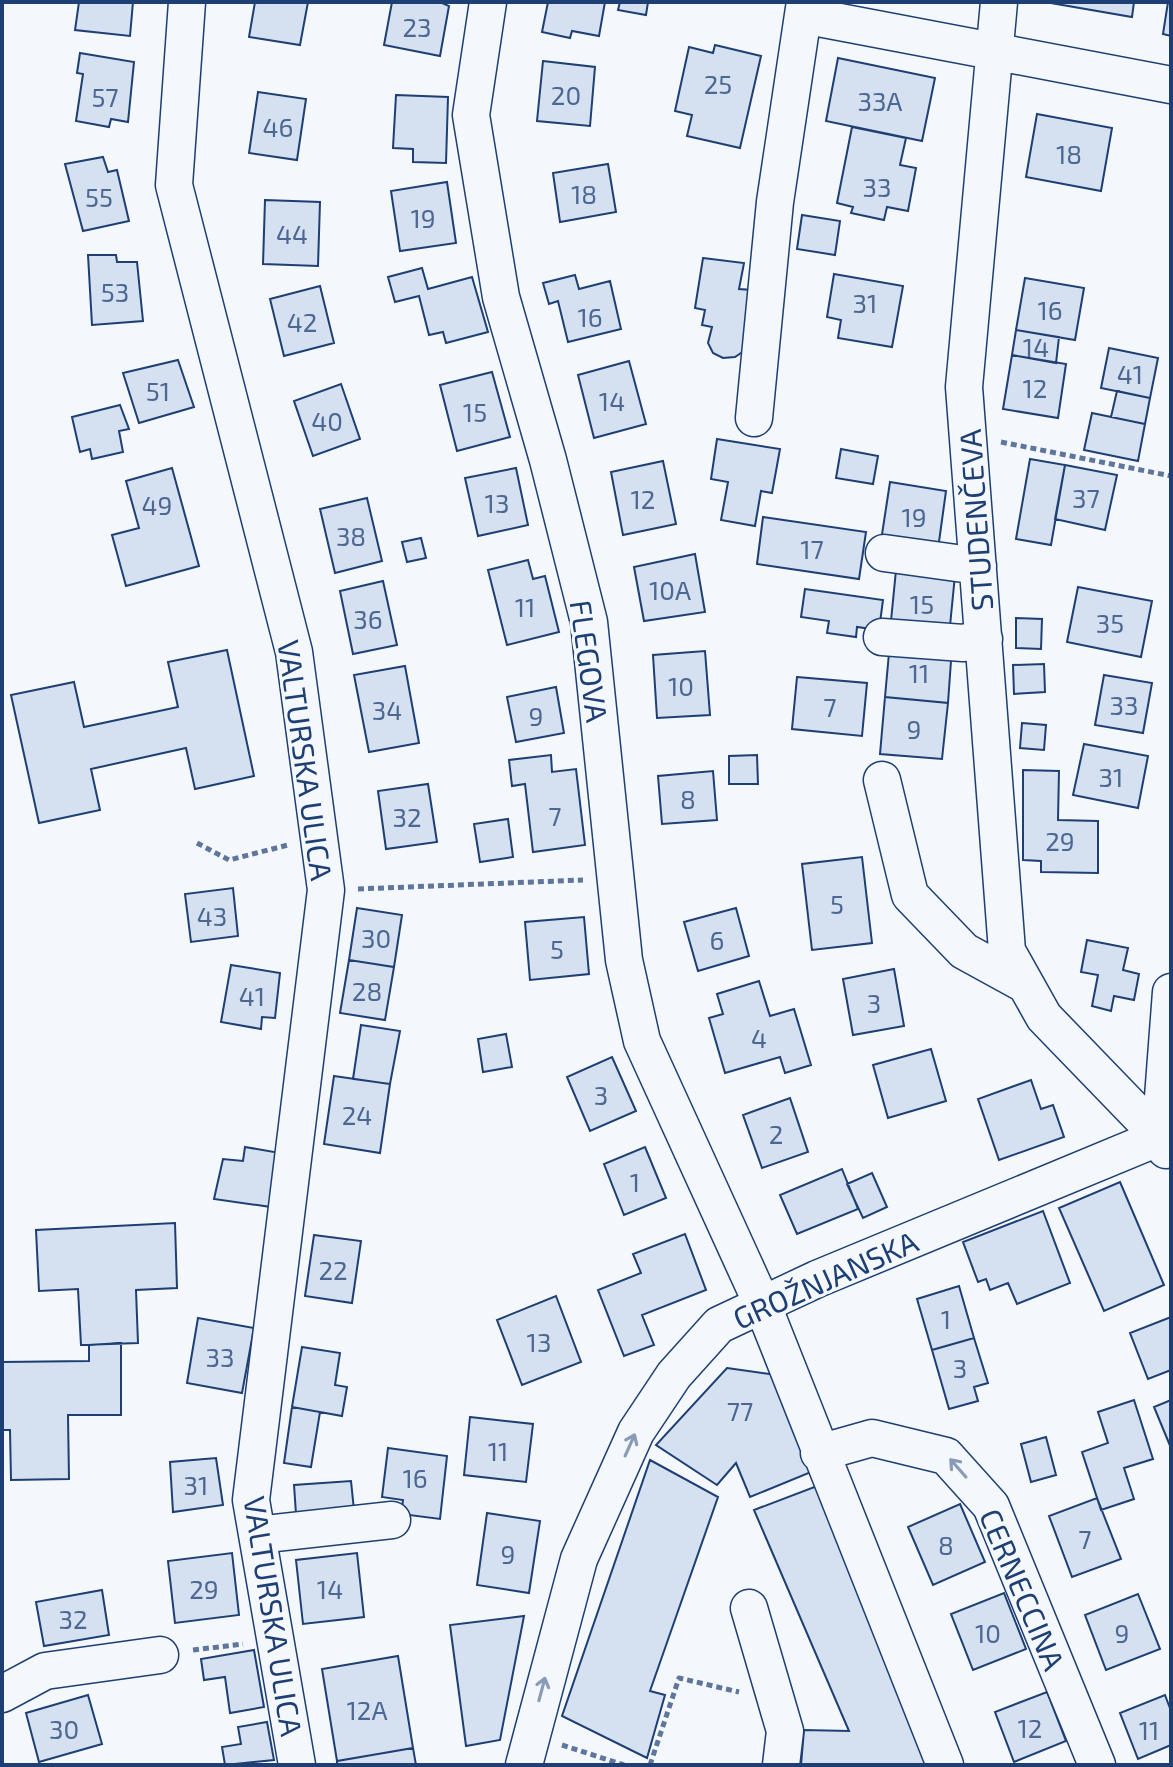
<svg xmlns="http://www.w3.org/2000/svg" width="1173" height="1767" viewBox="0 0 1173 1767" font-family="'Exo 2',sans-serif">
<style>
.building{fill:#d5e0f0;stroke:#1d3f73;stroke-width:2}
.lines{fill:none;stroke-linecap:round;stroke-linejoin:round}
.minor-casing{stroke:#1d3f73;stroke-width:39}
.path{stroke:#5e769c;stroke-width:5;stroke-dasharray:6 4;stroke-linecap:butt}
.minor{stroke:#f4f7fb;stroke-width:36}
.oneway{stroke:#889bb7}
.labels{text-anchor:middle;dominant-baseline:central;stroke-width:6;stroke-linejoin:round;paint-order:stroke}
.number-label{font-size:26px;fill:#4b6792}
.street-label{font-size:30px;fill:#1d3f73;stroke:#f4f7fb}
</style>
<rect width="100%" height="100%" fill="#f4f7fb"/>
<path class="building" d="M79,2H133L130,36L75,30Z
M255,2H308L300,45L249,37Z
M392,2H440L449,6L440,56L384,45Z
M548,2H605L599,36L572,31L570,38L542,32Z
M620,2H648L646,15L618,10Z
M1045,2H1134L1132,17Z
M1168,2H1171V36L1163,34Z
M715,45L761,56L740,148L687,136L692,115L675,111L689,47L713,53Z
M80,53L134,62L128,122L111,119L109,127L76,121L83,74L77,73Z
M838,58L935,78L922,141L826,121Z
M543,61L595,67L590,126L537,121Z
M258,92L306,99L297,160L249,153Z
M396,95L448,97L446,163L413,162V149L393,148Z
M1037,114L1112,128L1101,191L1026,177Z
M852,127L906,138L900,165L916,168L908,211L887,207L884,220L851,213L853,207L837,203Z
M103,157L108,172L117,170L129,221L83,231L65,164Z
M608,164L616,212L560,222L553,173Z
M447,182L456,243L400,251L391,191Z
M265,200L320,202L318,266L263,264Z
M802,215L840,221L835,255L797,249Z
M88,255H116L117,262H137L143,321L92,325Z
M703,258L744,263L739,289L752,290L744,351L735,357L723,358L713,353L708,343L712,327L702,325L705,310L695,308Z
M422,268L428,289L472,277L488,332L446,343L443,332L429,335L419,296L395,302L388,277Z
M834,274L903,286L892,347L838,338L841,320L827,317Z
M575,275L579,289L610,281L621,329L568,342L558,301L549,304L543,283Z
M1025,278L1084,288L1075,340L1016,330Z
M320,286L334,343L284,356L270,299Z
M1016,330L1059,337L1056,363L1012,355Z
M1109,348L1158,358L1150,398L1101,388Z
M1012,355L1066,364L1058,418L1003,409Z
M178,360L194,407L139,423L123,373Z
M629,361L646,424L594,438L578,375Z
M492,372L510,437L457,451L440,385Z
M341,384L360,439L313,456L294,401Z
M1117,391L1150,398L1145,424L1111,417Z
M120,405L129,429L119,431L123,452L92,459L90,449L80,452L72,417Z
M1092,413L1145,424L1138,461L1084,450Z
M717,439L780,449L772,493L761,491L755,526L721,520L728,482L711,479Z
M841,449L878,456L873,484L836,478Z
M1030,459L1065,465L1051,545L1016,539Z
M663,461L676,524L623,535L611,472Z
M1065,465L1117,475L1105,530L1055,519Z
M172,468L199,566L126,586L112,535L139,528L126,481Z
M516,468L528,525L478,536L465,478Z
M890,482L946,491L938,549L881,541Z
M367,498L382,561L335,573L320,509Z
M763,517L866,532L859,579L757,564Z
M421,538L426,558L407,562L402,542Z
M695,554L705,612L644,621L634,567Z
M528,560L533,579L545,576L559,632L507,645L488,570Z
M896,570L955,575L949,636L890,631Z
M383,581L397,645L353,654L340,591Z
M1078,587L1152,601L1141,657L1067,642Z
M805,589L883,600L879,630L857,627L856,637L827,633L829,621L801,617Z
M1016,618L1042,619L1041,649L1016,648Z
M890,642L952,647L948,703L885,697Z
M227,650L254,776L195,789L186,748L91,769L100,810L39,823L11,695L74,682L84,727L178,707L168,662Z
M705,651L710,715L657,718L653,655Z
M1044,664L1045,692L1014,694L1013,665Z
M405,666L419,743L369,752L354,675Z
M1104,675L1152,683L1143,733L1095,725Z
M797,677L867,683L862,736L792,729Z
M556,687L564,733L516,742L507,697Z
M885,697L948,703L942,759L880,754Z
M1022,723L1046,725L1044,750L1020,748Z
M1084,744L1148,756L1138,808L1073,795Z
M551,755L552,772L576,769L585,845L533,852L525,784L512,786L509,760Z
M757,755L758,784H729V756Z
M1023,770L1059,771L1058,820L1098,821V873L1041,872V861L1023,860Z
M713,771L717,820L662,824L658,776Z
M428,784L437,842L386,849L378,791Z
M508,819L513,857L480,862L474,824Z
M862,857L872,943L812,950L802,864Z
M233,888L238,936L191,942L185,894Z
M357,908L402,915L394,967L349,960Z
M736,908L749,956L698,971L684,922Z
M584,917L589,974L530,980L525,922Z
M1087,940L1128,948L1123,970L1139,974L1134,1000L1114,996L1111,1011L1092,1006L1098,975L1081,972Z
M349,960L394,967L385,1020L340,1013Z
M231,965L280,973L275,1018L262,1017L261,1029L221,1022Z
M894,969L904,1026L853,1035L843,979Z
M759,981L770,1016L794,1009L811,1065L785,1073L780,1057L725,1073L709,1018L723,1014L717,994Z
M361,1025L400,1031L390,1084L353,1079Z
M506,1034L512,1067L483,1072L478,1039Z
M931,1049L946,1101L888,1118L873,1065Z
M612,1057L636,1111L590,1131L567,1077Z
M334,1076L390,1084L380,1153L324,1144Z
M1031,1080L1041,1109L1053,1105L1064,1137L999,1160L978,1099Z
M790,1098L808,1152L762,1168L743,1115Z
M245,1147L280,1153L271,1207L214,1199L223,1159L243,1161Z
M645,1147L666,1198L624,1215L604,1164Z
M842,1169L858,1209L797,1234L780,1195Z
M872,1173L887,1207L863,1218L847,1184Z
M1120,1182L1164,1285L1104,1311L1059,1208Z
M1043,1211L1070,1283L1017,1304L1008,1283L990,1290L986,1279L978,1282L963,1242Z
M175,1223L177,1288L136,1290L138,1343L81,1345L78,1289L39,1291L36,1230Z
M685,1234L706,1290L642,1315L654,1345L624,1356L598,1290L641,1273L633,1254Z
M314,1235L361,1241L352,1303L305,1296Z
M959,1286L974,1338L932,1350L917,1299Z
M556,1296L581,1362L522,1385L497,1320Z
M1171,1317V1370L1148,1379L1130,1333Z
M198,1318L254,1328L242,1393L187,1383Z
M974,1338L988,1383L974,1387L978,1401L949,1409L932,1350Z
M121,1343V1415H68L69,1479L11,1480L10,1430H2V1362L89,1361V1345Z
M302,1347L340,1353L335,1385L347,1387L342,1416L292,1407Z
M727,1368L777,1375L816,1470L750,1497L736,1463L717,1485L656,1445Z
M1134,1400L1153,1459L1124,1468L1134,1499L1101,1510L1082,1452L1108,1443L1098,1412Z
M1171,1400V1448L1154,1407Z
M292,1407L320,1412L311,1467L284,1463Z
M470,1417L533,1424L526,1482L464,1475Z
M1046,1437L1056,1475L1031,1482L1021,1444Z
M388,1448L447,1456L440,1519L401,1514L403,1500L382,1497Z
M216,1458L223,1505L173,1512L170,1462Z
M650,1460L718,1497L650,1691L665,1695L647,1758L562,1716Z
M351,1481L354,1510L296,1514L294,1485Z
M817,1486L933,1765H801L804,1730L849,1731L754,1510Z
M1097,1498L1121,1559L1072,1577L1049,1516Z
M960,1504L985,1562L933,1585L908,1527Z
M487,1513L540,1521L529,1593L477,1585Z
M232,1553L239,1615L175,1623L168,1561Z
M357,1553L364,1617L303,1624L296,1560Z
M102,1590L109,1635L44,1646L36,1602Z
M1004,1593L1026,1649L973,1670L951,1614Z
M1138,1594L1160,1649L1106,1670L1085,1615Z
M524,1616L500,1740L466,1746L450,1625Z
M254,1650L264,1707L230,1713L225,1677L204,1680L201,1659Z
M398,1656L413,1748L337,1761L322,1669Z
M1047,1692L1066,1741L1014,1762L995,1712Z
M88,1695L102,1744L39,1762L26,1713Z
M1165,1695L1171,1711V1745L1138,1759L1120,1713Z
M267,1722L274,1760L225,1765L222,1747L241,1744L238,1727Z
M413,1748L416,1765H337V1761Z"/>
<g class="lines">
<defs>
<path id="minor" d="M187,2L174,185L294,652L326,890L251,1500L297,1765
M488,2L471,115L501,297L548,460L589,622L624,960L642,1041L763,1306L945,1765
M805,2L803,15L1171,85
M999,2L964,387L1007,951L1044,1017L1160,1137L1171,1142
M754,418L775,202L803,15
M884,553L978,566
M882,637L963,643L984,639
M882,780L910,895L964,951L1026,985
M1166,1150L1160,1137L1171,992
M819,1453L872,1438L946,1456L991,1506L1097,1765
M257,1535L392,1520
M749,1608L785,1731L781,1765
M2,1694L45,1671L160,1655
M524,1765L579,1559L636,1432L674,1375L719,1325L817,1279L1160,1137"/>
</defs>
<use href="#minor" class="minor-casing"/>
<path class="path" d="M1001,442L1171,476
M197,843L229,860L288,845
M358,889L583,880
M193,1650L243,1644
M562,1745L624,1765
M650,1765L679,1678L739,1692"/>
<use href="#minor" class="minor"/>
</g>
<defs><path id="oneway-shaft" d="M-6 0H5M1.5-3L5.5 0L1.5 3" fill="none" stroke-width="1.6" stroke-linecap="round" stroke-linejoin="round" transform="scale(2)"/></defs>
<g class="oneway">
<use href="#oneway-shaft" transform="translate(630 1445) rotate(-66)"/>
<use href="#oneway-shaft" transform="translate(958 1468) rotate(-131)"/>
<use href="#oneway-shaft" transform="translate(542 1689) rotate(-75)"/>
</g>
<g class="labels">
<g class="number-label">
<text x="417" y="26">23</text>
<text x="718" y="83">25</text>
<text x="566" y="94">20</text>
<text x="105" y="96">57</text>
<text x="880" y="100">33A</text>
<text x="278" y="126">46</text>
<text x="1069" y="153">18</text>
<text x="877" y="186">33</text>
<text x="584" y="193">18</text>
<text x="99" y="196">55</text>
<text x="423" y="217">19</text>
<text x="292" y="233">44</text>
<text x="115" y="291">53</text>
<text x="865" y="302">31</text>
<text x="1050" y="309">16</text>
<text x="590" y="316">16</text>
<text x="302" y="321">42</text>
<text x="1036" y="346">14</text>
<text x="1130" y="373">41</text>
<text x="1035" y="387">12</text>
<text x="158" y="390">51</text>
<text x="612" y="400">14</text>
<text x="475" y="411">15</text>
<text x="327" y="420">40</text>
<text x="1086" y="497">37</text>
<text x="643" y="498">12</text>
<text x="497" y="502">13</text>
<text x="157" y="504">49</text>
<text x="914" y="516">19</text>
<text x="351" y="535">38</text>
<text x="812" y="548">17</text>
<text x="670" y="589">10A</text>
<text x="922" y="603">15</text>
<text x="525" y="606">11</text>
<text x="368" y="618">36</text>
<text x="1110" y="622">35</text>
<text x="919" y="672">11</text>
<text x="681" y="685">10</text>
<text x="1124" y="704">33</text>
<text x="830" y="706">7</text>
<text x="387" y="709">34</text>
<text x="536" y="715">9</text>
<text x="914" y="728">9</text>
<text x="1111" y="776">31</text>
<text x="688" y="798">8</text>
<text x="555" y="815">7</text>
<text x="407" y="816">32</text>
<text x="1060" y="840">29</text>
<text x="837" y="903">5</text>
<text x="212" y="915">43</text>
<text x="376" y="937">30</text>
<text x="717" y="939">6</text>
<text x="557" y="948">5</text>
<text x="367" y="990">28</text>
<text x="252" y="995">41</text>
<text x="874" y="1002">3</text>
<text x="759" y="1037">4</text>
<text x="601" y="1094">3</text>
<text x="357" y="1114">24</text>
<text x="776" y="1133">2</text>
<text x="635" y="1181">1</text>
<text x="333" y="1269">22</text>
<text x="946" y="1318">1</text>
<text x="539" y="1341">13</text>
<text x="220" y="1356">33</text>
<text x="960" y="1367">3</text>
<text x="740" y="1410">77</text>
<text x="498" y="1450">11</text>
<text x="415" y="1477">16</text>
<text x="196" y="1484">31</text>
<text x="1085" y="1538">7</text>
<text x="946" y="1544">8</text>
<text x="508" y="1553">9</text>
<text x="204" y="1588">29</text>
<text x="330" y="1588">14</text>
<text x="73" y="1618">32</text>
<text x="988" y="1632">10</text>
<text x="1122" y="1632">9</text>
<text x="367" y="1709">12A</text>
<text x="1030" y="1727">12</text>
<text x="64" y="1728">30</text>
<text x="1149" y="1729">11</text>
</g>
<g class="street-label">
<text transform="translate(975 520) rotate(-94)">STUDENČEVA</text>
<text transform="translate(590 661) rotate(82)">FLEGOVA</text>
<text transform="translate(306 760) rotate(82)">VALTURSKA ULICA</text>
<text transform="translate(825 1279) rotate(-24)">GROŽNJANSKA</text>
<text transform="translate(1023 1589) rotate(67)">CERNECCINA</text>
<text transform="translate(274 1616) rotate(81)">VALTURSKA ULICA</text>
</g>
</g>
<rect width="1173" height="1767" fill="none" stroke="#1d3f73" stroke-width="8"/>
</svg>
